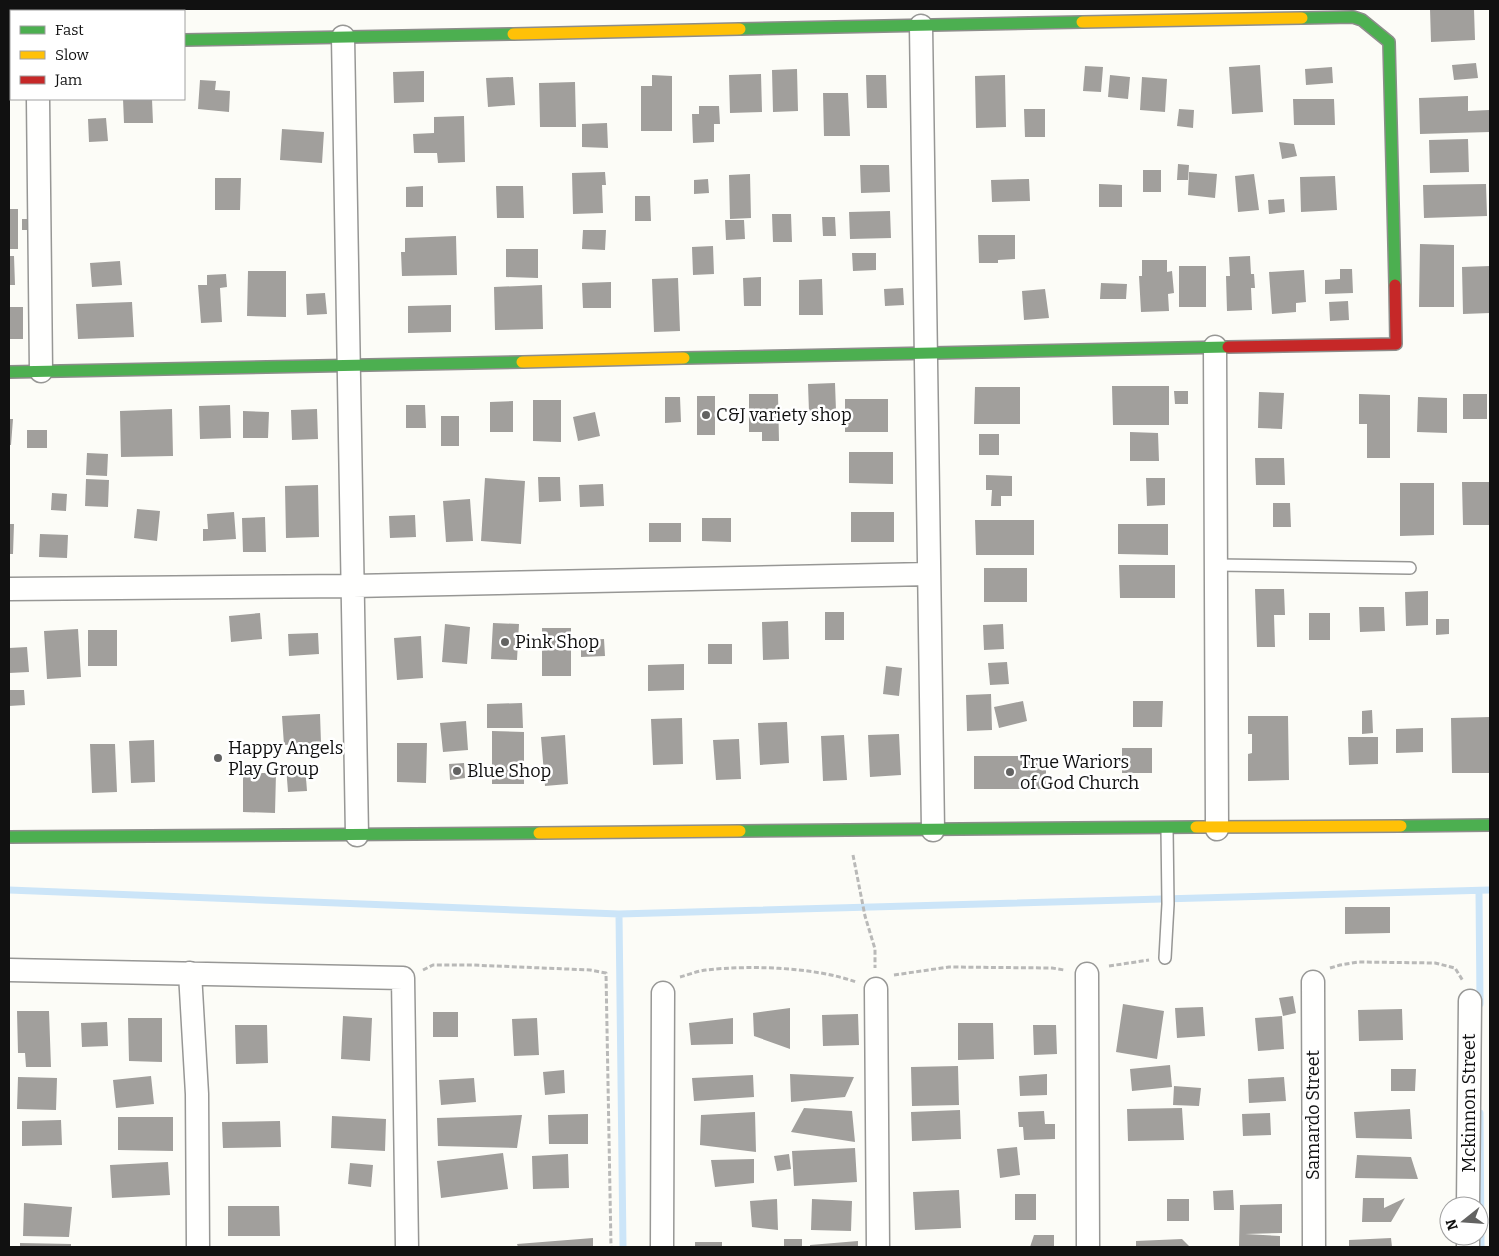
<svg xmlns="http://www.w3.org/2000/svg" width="1499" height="1256" viewBox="0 0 1499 1256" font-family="Bitter,serif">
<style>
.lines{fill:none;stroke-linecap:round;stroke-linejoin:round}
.stream{stroke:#cce5f8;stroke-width:7}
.building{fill:#a19f9c}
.lane-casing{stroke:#979795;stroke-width:14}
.street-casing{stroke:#979795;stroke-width:25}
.fast-casing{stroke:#8d8d8b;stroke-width:14}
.slow-casing{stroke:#8d8d8b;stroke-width:14}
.jam-casing{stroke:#8d8d8b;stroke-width:14}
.path{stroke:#b9b9b8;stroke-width:3;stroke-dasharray:5 2.5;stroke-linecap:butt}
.lane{stroke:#fffffe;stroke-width:11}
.street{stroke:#fffffe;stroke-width:22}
.fast{stroke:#4caf50;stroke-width:11}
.slow{stroke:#ffc107;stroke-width:11}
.jam{stroke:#c62828;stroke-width:11}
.poi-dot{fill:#636362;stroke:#fff;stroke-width:2}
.labels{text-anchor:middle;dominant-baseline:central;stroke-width:5;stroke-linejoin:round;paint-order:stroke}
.poi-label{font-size:18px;fill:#111;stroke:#fff;text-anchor:start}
.street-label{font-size:18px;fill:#111;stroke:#fff}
</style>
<rect width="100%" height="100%" fill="#fcfcf7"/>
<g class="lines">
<path class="stream" d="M9,890L619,914L1490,890
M1479,891L1480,1004
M619,914L623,1247
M1480,1113L1481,1247"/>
</g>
<path class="building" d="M1430,9H1474L1475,40L1431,42Z
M1476,63L1478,78L1454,80L1452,65Z
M1260,65L1263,112L1232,114L1229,67Z
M1085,66L1103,67L1101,92L1083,91Z
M1332,67L1333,83L1306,85L1305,69Z
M797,69L798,111L773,112L772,70Z
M424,71V102L394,103L393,72Z
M761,74L762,112L730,113L729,75Z
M652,75L672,76V131H641V86H652Z
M866,75H886L887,108H867Z
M1005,75L1006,127L976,128L975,76Z
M1110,75L1130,77L1128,99L1108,97Z
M513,77L515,105L488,107L486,78Z
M1142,77L1167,79L1165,112L1140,110Z
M200,80L216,81L215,90L230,91L229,112L198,109Z
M575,82L576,127H540L539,83Z
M823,93H848L850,136H824Z
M1468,96V111L1489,110L1490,132L1420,134L1419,98Z
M123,99H152L153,123H124Z
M1293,99H1334L1335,125H1294Z
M699,106H719L720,124H714V142L693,143L692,114H699Z
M1024,109H1045V137H1025Z
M1179,109L1194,110L1193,128L1177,126Z
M464,116L465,162L438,163L437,153H414L413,134L434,133V117Z
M106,118L108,141L89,142L88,119Z
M607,123L608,148L582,147V124Z
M282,129L324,132L322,163L280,160Z
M1468,139L1469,172L1430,173L1429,140Z
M1279,142L1294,144L1297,156L1282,159Z
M1178,164L1189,165L1188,180H1177Z
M860,165H889L890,192L861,193Z
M1143,170H1161V192H1143Z
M605,172L606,185H602L603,213L573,214L572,173Z
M1189,172L1217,174L1215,198L1188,195Z
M750,174L751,218L730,219L729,175Z
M1254,174L1259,210L1238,212L1235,176Z
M1335,176L1337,210L1301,212L1300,177Z
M215,178H241L240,210H215Z
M708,179L709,193L694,194V180Z
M1029,179L1030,201L992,202L991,180Z
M1099,184L1122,185V207H1099Z
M1486,184L1487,216L1424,218L1423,185Z
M423,186V207H406V187Z
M496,186H523L524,218H497Z
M635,196H650L651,221H635Z
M1284,199L1285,212L1269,214L1268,200Z
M9,209H18V249H9Z
M890,211L891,238L850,239L849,212Z
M772,214H791L792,242H773Z
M822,217H835L836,236H823Z
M22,219H38V230H22Z
M725,220H744L745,239L726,240Z
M583,230H606L605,250L582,249Z
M978,235H1015V259L998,260V263H979Z
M456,236L457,275L402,276L401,252H405V238Z
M1420,244L1454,245V307H1419Z
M713,246L714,274L693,275L692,247Z
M506,249H538V278L506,277Z
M852,253H876V270L853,271Z
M9,256H14L15,285H9Z
M1250,256L1251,274H1254L1255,288H1251L1252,310L1227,311L1226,276H1230L1229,257Z
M1142,260H1167V272L1172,271L1174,293L1168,294L1169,311L1141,312L1139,276H1142Z
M120,261L122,285L92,287L90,263Z
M1179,266H1206V307H1179Z
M1490,266V313L1463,314L1462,267Z
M1340,269H1352L1353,293L1325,294V280L1340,279Z
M1304,270L1306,302L1296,303V312L1272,314L1269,272Z
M248,271H286V317L247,316Z
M226,274L227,287L220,288L222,322L201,323L198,285H207V275Z
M761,277V306H744L743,278Z
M678,278L680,331L654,332L652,279Z
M822,279L823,315H799V280Z
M611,282V308H583L582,283Z
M1101,283L1127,284L1126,299H1100Z
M542,285L543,329L495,330L494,287Z
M903,288L904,305L885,306L884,289Z
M1045,289L1049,318L1024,320L1022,291Z
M325,293L327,314L307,315L306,294Z
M1348,301L1349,320L1330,321L1329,302Z
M132,302L134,337L78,339L76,304Z
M451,305V332L408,333V306Z
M9,307H23V339H9Z
M835,383L836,411L809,412L808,384Z
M1112,386H1169V425H1113Z
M975,387H1020V424H974Z
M1174,391H1188V404H1175Z
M1259,392L1284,393L1282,429L1258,428Z
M749,394H778L779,441H762V432H749Z
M1359,394L1390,395V458H1367V424H1359Z
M1463,394H1487V419H1463Z
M697,396H715V435H697Z
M665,397H680L681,422L665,423Z
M1418,397L1447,398V433L1417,432Z
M845,399H888V432H845Z
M533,400H561V442L533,441Z
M513,401V432H490V402Z
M230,405L231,438L200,439L199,406Z
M406,405H425L426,428H406Z
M172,409L173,456L121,457L120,411Z
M317,409L318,439L292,440L291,410Z
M243,411L269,412L268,438H243Z
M595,412L600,436L578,441L573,417Z
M441,416H459V446H441Z
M9,419H13L11,445H9Z
M27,430H47V448H27Z
M1130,432L1158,433L1159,461H1130Z
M979,434H999V455H979Z
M849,452H893V484L849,483Z
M87,453L108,454L107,476L86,475Z
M1255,458H1284L1285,485H1256Z
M986,475L1012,476V496H1001V506H991L992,490H986Z
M538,477H560L561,501L539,502Z
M485,478L525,481L521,544L481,541Z
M1146,478H1165V505L1147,506Z
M86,479L109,480L108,507L85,506Z
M1462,482H1490V525H1463Z
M1400,483H1434V535L1400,536Z
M603,484L604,506L580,507L579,485Z
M318,485L319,537L286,538L285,486Z
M52,493L67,494L66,511L51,510Z
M470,499L473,541L446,542L443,501Z
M1273,503H1290L1291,527H1273Z
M137,509L160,511L157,541L134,538Z
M234,512L236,539L203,541V529H208L207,514Z
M851,512H894V542H851Z
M415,515L416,537L390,538L389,516Z
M265,517L266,552H243L242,518Z
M702,518H731V542L702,541Z
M975,520H1034V555H976Z
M649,523H681V542H649Z
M9,524H14L13,554H9Z
M1118,524H1168V555L1118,554Z
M40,534L68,535L67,558L39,557Z
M1119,565H1175V598H1120Z
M984,568H1027V602H984Z
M1255,589H1284L1285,615H1274L1275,647H1257Z
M1428,591V625L1406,626L1405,592Z
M1359,607H1384L1385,631L1360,632Z
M825,612H844V640H825Z
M260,613L262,639L231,642L229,616Z
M1309,613H1330V640H1309Z
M1436,619H1449V634L1436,635Z
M788,621L789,659L763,660L762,622Z
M493,623L519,624L517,660L491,659Z
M445,624L470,627L467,664L442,662Z
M1003,624L1004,649L984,650L983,625Z
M542,628H571V676H542Z
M78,629L81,677L47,679L44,631Z
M88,630H117V666H88Z
M318,633L319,654L289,656L288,634Z
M421,636L423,678L397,680L394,638Z
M604,639L605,656L581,657V640Z
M708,644H732V664H708Z
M27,647L29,672L9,673V648Z
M1007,662L1009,684L990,685L988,663Z
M684,664V690L648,691V665Z
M886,666L902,668L899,696L883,694Z
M9,690H24L25,705L9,706Z
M991,694L992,730L967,731L966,695Z
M1023,701L1027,721L999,728L994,707Z
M1133,701H1163L1162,727H1133Z
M522,703L523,728H487V704Z
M1372,710L1373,733L1362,734V711Z
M320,714L321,743L284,745L282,716Z
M1248,716H1288L1289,780L1248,781V754L1252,753V734H1248Z
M1490,717V773H1452L1451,718Z
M682,718L683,764L653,765L651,719Z
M466,721L468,750L443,752L440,723Z
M787,722L789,763L760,765L758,723Z
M1423,728V752L1396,753V729Z
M492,731L524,732V784H492Z
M899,734L901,775L870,777L868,735Z
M565,735L568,784L545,786L541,737Z
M844,735L847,780L823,781L821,736Z
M1348,737H1378V764L1349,765Z
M739,739L741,779L716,780L713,740Z
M154,740L155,782L131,783L129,741Z
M397,743H427L426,783L397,782Z
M90,744H115L117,792L92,793Z
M1122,748H1152V773H1122Z
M974,756H1046V789H974Z
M464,763L465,778L450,780L449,764Z
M305,765L307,791L288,792L286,766Z
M243,773H276L275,813L243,812Z
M1345,907H1390V933L1345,934Z
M1293,996L1296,1013L1283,1016L1279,998Z
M1123,1004L1164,1011L1157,1059L1116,1052Z
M1203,1007L1205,1036L1177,1038L1175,1008Z
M790,1008V1049L754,1036L753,1013Z
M1402,1009L1403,1040L1359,1041L1358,1010Z
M17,1011H49L51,1067H26L25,1053H18Z
M433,1012H458V1037H433Z
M858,1014L859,1045L823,1046L822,1015Z
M343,1016L372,1018L370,1061L341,1059Z
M1282,1016L1284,1049L1258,1051L1255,1018Z
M128,1018H162V1062L129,1061Z
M537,1018L539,1055L514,1056L512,1019Z
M733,1018V1044L691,1045L689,1023Z
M107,1022L108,1046L82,1047L81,1023Z
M958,1023H993L994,1059L958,1060Z
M235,1025H267L268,1063L236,1064Z
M1033,1025H1056L1057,1054L1034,1055Z
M1170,1065L1172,1087L1132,1091L1130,1069Z
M958,1066L959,1105L912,1106L911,1067Z
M1391,1069H1416L1415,1091H1391Z
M564,1070L565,1093L545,1095L543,1072Z
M790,1074L854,1077L845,1097L791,1102Z
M1047,1074V1095L1020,1096L1019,1076Z
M753,1075L754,1097L694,1101L692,1078Z
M151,1076L154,1104L116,1108L113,1080Z
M18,1077L57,1078L56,1110L17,1109Z
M1284,1077L1286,1101L1249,1103L1248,1079Z
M474,1078L476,1102L441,1105L439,1080Z
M1174,1086L1201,1088L1199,1106L1173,1105Z
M804,1108L852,1111L855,1142L791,1132Z
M1182,1108L1184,1140L1128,1141L1127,1109Z
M1410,1109L1412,1139L1356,1138L1354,1112Z
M960,1110L961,1139L912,1141L911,1112Z
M1044,1111L1045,1124H1055V1139L1024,1140L1023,1127H1019L1018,1112Z
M755,1112L756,1152L700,1145L701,1115Z
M1270,1113L1271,1135L1243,1136L1242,1114Z
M588,1114V1144H549L548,1115Z
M522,1115L517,1148L438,1146L437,1118Z
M332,1116L386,1119L385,1151L331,1148Z
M118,1117H173V1151L118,1150Z
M61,1120L62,1145L22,1146V1121Z
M280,1121L281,1147L223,1148L222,1122Z
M1017,1147L1020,1175L1000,1178L997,1149Z
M855,1148L857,1182L794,1186L792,1151Z
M503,1153L508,1189L441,1198L437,1161Z
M568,1154L569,1188L533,1189L532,1156Z
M789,1154L791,1169L777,1171L774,1156Z
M1357,1155L1411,1157L1418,1179L1355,1178Z
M754,1159V1183L715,1187L711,1160Z
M168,1162L170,1195L112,1198L110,1165Z
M350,1163L373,1165L371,1187L348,1184Z
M959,1190L961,1228L915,1230L913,1192Z
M1233,1190L1234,1210H1214L1213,1191Z
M1015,1194H1036V1220H1015Z
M1363,1198H1384V1208L1405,1198L1391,1222H1362Z
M777,1199L778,1230L752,1227L750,1201Z
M812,1199L852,1201L851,1231L811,1230Z
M1167,1199H1189V1221H1167Z
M24,1203L72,1207L69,1237L23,1236Z
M1282,1204V1233L1245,1234L1280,1236V1247H1239L1240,1205Z
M228,1206H279L280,1236H228Z
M1034,1235H1054V1247H1030Z
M593,1238V1247H518L517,1244Z
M1391,1238L1392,1247H1349V1240Z
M784,1239H802V1247H784Z
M1182,1239L1190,1247H1136V1241Z
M858,1241V1247H810V1245Z
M695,1242H722V1247H695Z
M20,1243L71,1244V1247H20Z"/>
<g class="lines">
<defs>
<path id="lane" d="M1216,565L1410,568
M1165,958L1168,904L1167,829"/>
<path id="street" d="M921,26L933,830
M343,37L357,835
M9,44H11
M38,99L41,371
M1215,347L1217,829
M9,589L353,586L929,574
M9,970L403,978L407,1247
M190,973L197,1094L198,1247
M1087,974L1088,1247
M1313,982L1314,1247
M876,989L878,1247
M1468,1206L1470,1001
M662,1247L663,993
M1468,1247V1236"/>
<path id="fast" d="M1302,18L1353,17L1362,20L1389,42L1395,285
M740,29L1082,22
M184,40L513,34
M684,358L1228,347
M9,372L522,362
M1401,826L1490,825
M740,831L1196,827
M9,837L539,833"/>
<path id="slow" d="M1082,22L1302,18
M513,34L740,29
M522,362L684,358
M1196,827L1401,826
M539,833L740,831"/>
<path id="jam" d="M1228,347L1396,344L1395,285"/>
</defs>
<use href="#lane" class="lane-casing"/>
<use href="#street" class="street-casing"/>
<use href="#fast" class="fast-casing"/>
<use href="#slow" class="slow-casing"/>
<use href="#jam" class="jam-casing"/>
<path class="path" d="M853,855L865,916L875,949V968
M1109,966L1149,960
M1330,968L1340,965L1358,962L1435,963L1455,968L1463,981
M423,970L433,965H472L590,970L606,973L611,1247
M894,975L949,967L1052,968L1064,970
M680,977C688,975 697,971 706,970C751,965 814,967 856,982"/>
<use href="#lane" class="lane"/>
<use href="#street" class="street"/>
<use href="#fast" class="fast"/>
<use href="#slow" class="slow"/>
<use href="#jam" class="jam"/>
</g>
<g class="poi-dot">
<circle cx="706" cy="415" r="5"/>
<circle cx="505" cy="642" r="5"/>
<circle cx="218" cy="758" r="5"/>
<circle cx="457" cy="771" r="5"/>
<circle cx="1010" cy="772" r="5"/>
</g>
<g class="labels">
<g class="poi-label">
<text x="716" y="415">C&amp;J variety shop</text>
<text x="515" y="642">Pink Shop</text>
<text x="228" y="748">Happy Angels<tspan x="228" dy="21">Play Group</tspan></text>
<text x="1020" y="762">True Wariors<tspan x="1020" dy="21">of God Church</tspan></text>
<text x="467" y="771">Blue Shop</text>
</g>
<g class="street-label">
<text transform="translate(1469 1103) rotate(-90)">Mckinnon Street</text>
<text transform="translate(1313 1115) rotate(-90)">Samardo Street</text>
</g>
</g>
<rect width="1499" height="1256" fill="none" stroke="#111111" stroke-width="20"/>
<rect x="10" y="10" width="175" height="90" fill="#ffffff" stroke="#a0a0a0"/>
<rect x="20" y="26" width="25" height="8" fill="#4caf50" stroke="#a0a0a0"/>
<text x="55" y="35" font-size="15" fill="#111111">Fast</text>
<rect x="20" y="51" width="25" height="8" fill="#ffc107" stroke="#a0a0a0"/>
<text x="55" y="60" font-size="15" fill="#111111">Slow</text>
<rect x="20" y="76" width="25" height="8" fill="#c62828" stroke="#a0a0a0"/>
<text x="55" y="85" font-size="15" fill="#111111">Jam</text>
<g transform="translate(1464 1221) rotate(253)"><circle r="24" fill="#ffffff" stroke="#a0a0a0"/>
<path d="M0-4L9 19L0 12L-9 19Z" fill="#636362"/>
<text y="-8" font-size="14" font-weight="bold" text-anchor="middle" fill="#111111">N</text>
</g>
</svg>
